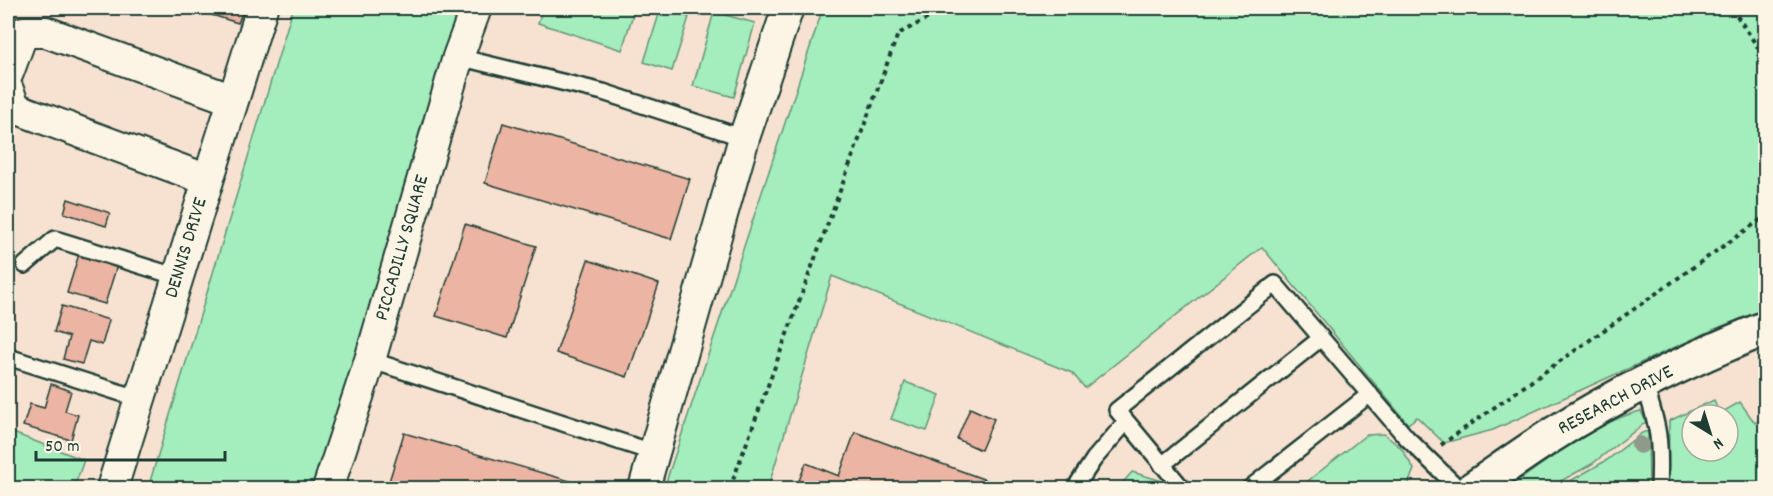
<svg xmlns="http://www.w3.org/2000/svg" width="1773" height="496" viewBox="0 0 1773 496" font-family="Dekko,sans-serif">
<style>
.green{fill:#a4edbc;stroke:#629578;stroke-width:1.5;fill-rule:evenodd}
.building{fill:#ecb4a2;stroke:#1f3d34;stroke-width:1.5}
.lines{fill:none;stroke-linecap:round;stroke-linejoin:round}
.lane-casing{stroke:#1f3d34;stroke-width:20}
.street-casing{stroke:#1f3d34;stroke-width:34}
.secondary-casing{stroke:#1f3d34;stroke-width:38}
.path{stroke:#1f3d34;stroke-width:4;stroke-dasharray:4.5 4.5;stroke-linecap:butt}
.lane{stroke:#fcf5e5;stroke-width:15}
.street{stroke:#fcf5e5;stroke-width:30}
.secondary{stroke:#fcf5e5;stroke-width:33}
.tree{fill:#8f9a8a}
.labels{text-anchor:middle;dominant-baseline:central;stroke-width:4.5;stroke-linejoin:round;paint-order:stroke}
.street-label{font-size:20px;fill:#1f3d34;stroke:#fcf5e5}
</style>
<rect width="100%" height="100%" fill="#f7e2d1"/>
<filter id="ink" filterUnits="userSpaceOnUse"><feTurbulence type="fractalNoise" baseFrequency=".0167" numOctaves="2"/><feDisplacementMap in="SourceGraphic" scale="12" xChannelSelector="R" yChannelSelector="G"/><feConvolveMatrix kernelMatrix="1 2 1 2 8 2 1 2 1" color-interpolation-filters="sRGB"/></filter>
<g filter="url(#ink)">
<path class="green" d="M293,8H479L321,488H148Z
M543,8H622L634,11L622,50L538,23Z
M661,8L689,17L672,71L644,62Z
M823,8H1765V309L1715,329L1493,430L1444,443L1417,417L1408,424L1262,247L1085,388L1072,373L832,276L768,488H664Z
M714,12L755,23L734,97L693,86Z
M905,382L940,395L927,431L891,419Z
M1714,400L1719,414L1740,402L1755,423L1765,416V488H1668L1669,421ZM1692,415H1728V451H1692Z
M1641,411L1646,422L1592,464L1548,488H1508C1543,464 1599,420 1641,411Z
M8,431L84,460L74,488H8Z
M1648,431L1649,488H1558L1607,460L1642,433Z
M1384,434L1401,448L1414,469L1407,488H1299L1366,435Z
M1132,472L1159,480L1167,488H1118Z"/>
<path class="building" d="M189,8H244L238,23Z
M503,123L690,179L671,239L485,183Z
M68,199L110,213L106,226L64,213Z
M465,224L536,246L507,338L436,316Z
M79,254L117,265L105,304L67,293Z
M588,260L659,284L627,377L556,353Z
M62,306L109,320L102,345L89,341L82,364L63,359L69,337L54,332Z
M51,384L71,391L65,411L78,415L71,440L23,426L30,404L44,408Z
M970,408L994,419L981,450L957,439Z
M855,432L994,483L991,488H796L806,463L839,476Z
M404,433L594,488H387Z"/>
<g class="lines">
<defs>
<path id="lane" d="M458,57L603,92L744,138
M25,265L55,239L178,277
M8,357L140,399
M370,360L655,453
M1644,383C1659,427 1661,442 1659,488
M1162,465L1321,338
M1075,488L1094,459L1126,422
M1182,488L1117,410L1275,284L1406,437L1458,488
M1250,488L1370,394"/>
<path id="street" d="M8,73L23,32H46L233,100
M8,90L15,108L208,180
M112,488L262,8
M328,488L370,360L458,57L476,8
M644,488L744,138L788,8"/>
<path id="secondary" d="M1474,488C1499,471 1524,453 1549,437C1617,393 1691,359 1766,328"/>
</defs>
<use href="#lane" class="lane-casing"/>
<use href="#street" class="street-casing"/>
<use href="#secondary" class="secondary-casing"/>
<path class="path" d="M1732,8L1766,60
M1441,445L1766,216
M730,488L898,34L948,8"/>
<use href="#lane" class="lane"/>
<use href="#street" class="street"/>
<use href="#secondary" class="secondary"/>
</g>
<circle class="tree" cx="1640" cy="445" r="9"/>
</g>
<g class="labels">
<g class="street-label">
<text transform="translate(187 248) rotate(-73)">DENNIS DRIVE</text>
<text transform="translate(403 248) rotate(-74)">PICCADILLY SQUARE</text>
<text transform="translate(1616 401) rotate(-28)">RESEARCH DRIVE</text>
</g>
</g>
<rect width="1773" height="496" fill="none" stroke="#fcf5e5" stroke-width="30"/>
<rect x="15" y="15" width="1743" height="466" fill="none" stroke="#1f3d34" stroke-width="2" filter="url(#ink)"/>
<g transform="translate(1710 433) rotate(142)"><circle r="28" fill="#fcf5e5" stroke="#a4ab9e" stroke-width="1.5"/>
<path d="M0-4.5L10 22L0 15L-10 22Z" fill="#1f3d34"/>
<text y="-9" font-size="16" font-weight="bold" text-anchor="middle" fill="#1f3d34">N</text>
</g>
<path d="M36 451v9h189v-9" fill="none" stroke="#1f3d34" stroke-width="3"/>
<text x="45" y="451" font-size="18" fill="#1f3d34" stroke="#fcf5e5" stroke-width="4.5" paint-order="stroke">50 m</text>
</svg>
